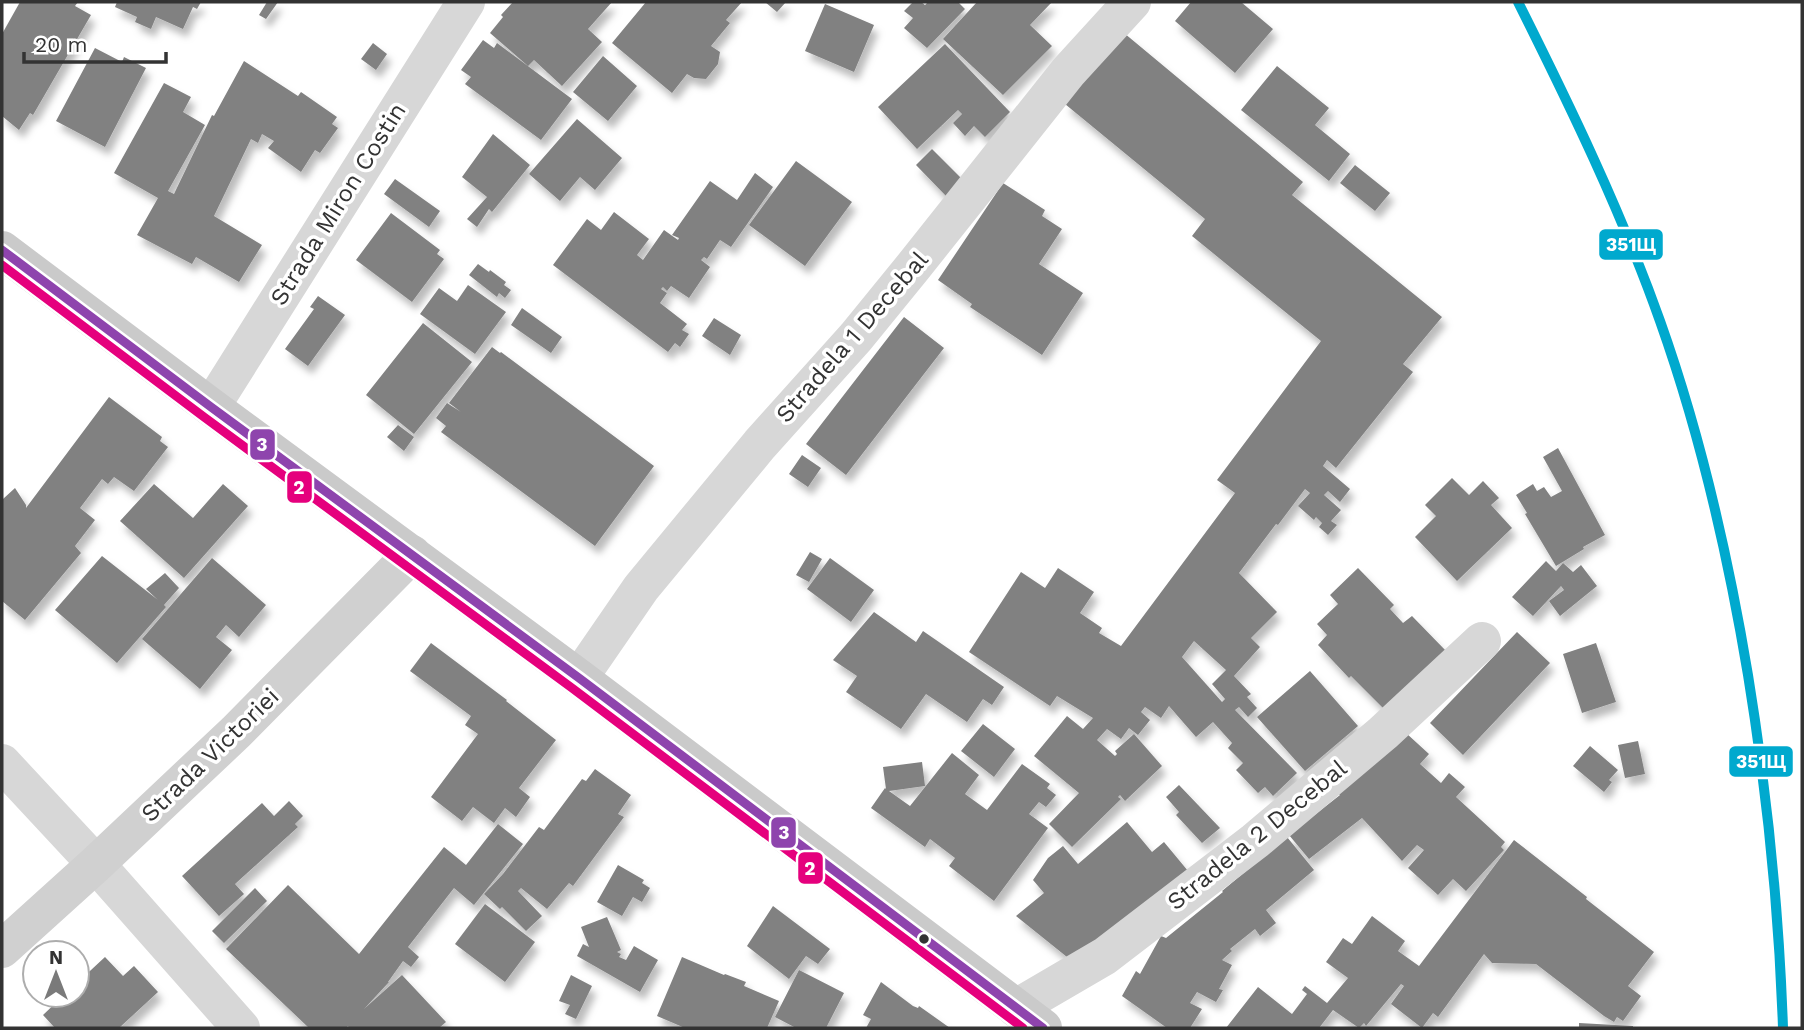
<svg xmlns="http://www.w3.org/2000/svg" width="1804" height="1030" viewBox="0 0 1804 1030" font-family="'Work Sans',sans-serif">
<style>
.building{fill:#818181;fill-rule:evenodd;filter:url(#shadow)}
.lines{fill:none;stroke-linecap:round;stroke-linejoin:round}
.street{stroke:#d7d7d7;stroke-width:38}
.secondary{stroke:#d0d0d0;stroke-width:38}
.primary{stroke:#cacaca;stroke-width:38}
.bus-1-casing{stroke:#fff;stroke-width:14}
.bus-2-casing{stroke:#fff;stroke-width:14}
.bus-1{stroke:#8e44ad;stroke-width:9}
.bus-2{stroke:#e5007d;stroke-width:9}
.rail-1-casing{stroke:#fff;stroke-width:16}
.rail-1{stroke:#00a9ce;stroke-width:10}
.bus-dot{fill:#333;stroke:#fff;stroke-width:2.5}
.labels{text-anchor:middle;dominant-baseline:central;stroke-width:7;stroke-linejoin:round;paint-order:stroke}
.street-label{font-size:24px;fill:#333;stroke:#fff}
.line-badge{stroke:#fff;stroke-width:2.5}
.badge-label{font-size:19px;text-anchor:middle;font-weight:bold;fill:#fff}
</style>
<defs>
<filter id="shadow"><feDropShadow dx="4.5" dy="8" stdDeviation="3.5" flood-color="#0004"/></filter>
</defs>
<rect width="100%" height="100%" fill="#fff"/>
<path class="building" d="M20,2H78L75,6L91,15L33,115L30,113L19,130L2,116V34Z
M117,2H201L197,9L193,7L183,29L156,17L151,29L135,22L137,17L115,7Z
M267,2H278L266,19L259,15Z
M513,2H612L588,29L602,42L562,86L534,60L528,66L490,33L503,17L501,15Z
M646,2H742L726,20L730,23L711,46L720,52L718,64L706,79L694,78L687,74L672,93L612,43Z
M765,2H786L777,12Z
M913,2H921L925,5L928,2H958L965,9L927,48L904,28L913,18L904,11Z
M977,2H1052L1030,25L1052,46L1003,95L943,39Z
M1191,2H1241L1273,29L1235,73L1175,21Z
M825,4L874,25L854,72L805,51Z
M1124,33L1303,182L1292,195L1442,317L1403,364L1413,372L1336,468L1327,460L1323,466L1350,489L1340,502L1328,491L1324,495L1341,510L1331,521L1337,525L1328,535L1319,527L1322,523L1316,517L1314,520L1298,506L1310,493L1305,489L1278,525L1276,524L1239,573L1277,612L1251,638L1260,647L1234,676L1251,694L1247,697L1257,708L1248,717L1239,707L1235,710L1297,773L1273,796L1265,787L1258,793L1236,770L1243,763L1228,748L1232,743L1213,722L1196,737L1169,706L1161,718L1145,707L1141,712L1150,720L1138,735L1129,728L1121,739L1107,729L1097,740L1115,756L1117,754L1115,751L1134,734L1162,766L1125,801L1120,795L1118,797L1121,799L1072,847L1049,824L1079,793L1034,756L1067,716L1083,729L1093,718L1057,696L1050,706L969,652L1021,572L1045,588L1058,568L1094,592L1080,613L1102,628L1099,633L1121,646L1235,493L1217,480L1321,341L1192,236L1205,219L1065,104ZM1194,641L1226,670L1212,684L1225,699L1222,702L1182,657Z
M483,40L494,48L497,43L572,99L541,140L465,84L471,77L461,70Z
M373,43L387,54L376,70L361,59Z
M945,44L1010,112L985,137L974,126L965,136L953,123L962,114L958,110L917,149L878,107Z
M95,48L122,62L124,57L146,68L105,147L56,121Z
M603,56L637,86L608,121L573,92Z
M244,61L298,96L301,92L337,117L332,124L338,128L320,153L315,150L301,172L268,148L274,141L262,134L258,143L251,139L214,216L262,245L239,282L196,257L192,264L137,235L158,198L114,173L164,83L191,97L183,112L205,125L168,191L174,194L212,115L214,116Z
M1277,66L1329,108L1315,125L1350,154L1329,181L1241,110Z
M577,119L622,158L595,190L580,177L560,201L529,174Z
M493,134L530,165L492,212L489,209L477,227L467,219L487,197L462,177Z
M932,149L963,180L946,196L916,165Z
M796,161L852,202L805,266L749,225Z
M1355,165L1390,193L1375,211L1340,183Z
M755,173L773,187L731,247L720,240L707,259L704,257L701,260L710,267L689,298L671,286L667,291L663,287L661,289L667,293L660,303L687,324L682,330L689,334L680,347L675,343L668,352L553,265L587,219L601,230L614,212L649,239L637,255L643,260L664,230L678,240L679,238L672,235L710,181L737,200Z
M395,179L440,211L429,227L384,194Z
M1003,183L1045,210L1042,216L1062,229L1039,264L1083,293L1042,355L970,307L972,304L938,280Z
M391,213L440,250L437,254L444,259L412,302L356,260Z
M478,264L489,272L490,270L506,282L504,285L511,290L505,298L499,293L497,297L469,275Z
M468,285L506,312L475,354L420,314L439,288L457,301Z
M318,296L345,315L308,366L285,349L314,309L310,307Z
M522,308L562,337L551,353L511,325Z
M904,317L944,348L846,475L806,444Z
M714,318L741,335L730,355L702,336Z
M423,323L472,362L414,434L366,395Z
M492,347L500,353L501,352L654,466L595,546L441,432L446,426L436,418L447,403L461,412L449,403Z
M109,397L162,437L160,441L168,447L134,491L114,477L108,484L102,479L80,508L95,520L75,546L81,553L25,620L2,601V497L3,499L15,488L26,505V508Z
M398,425L414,437L404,451L387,437Z
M1558,448L1605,535L1583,547L1584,549L1556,566L1525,514L1527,513L1516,495L1533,484L1537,491L1544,487L1551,497L1562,491L1543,457Z
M802,455L821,468L808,487L789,474Z
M1452,478L1469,495L1483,481L1499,498L1491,505L1512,528L1457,581L1415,537L1436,516L1425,505Z
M154,484L193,518L223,484L248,506L184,578L120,521Z
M810,552L822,559L809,582L796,575Z
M102,556L158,600L146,589L165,573L179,588L164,605L166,607L117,663L55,610Z
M212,558L266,605L239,637L226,625L216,637L232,650L200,689L142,639Z
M830,558L874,590L851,622L807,589Z
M1546,561L1556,571L1563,563L1573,572L1581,565L1597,586L1560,616L1549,601L1564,590L1561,586L1533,616L1512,597Z
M1358,568L1394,605L1390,609L1403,623L1412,616L1447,652L1386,711L1351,676L1349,678L1318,645L1327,635L1317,624L1338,604L1330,595Z
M874,612L916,642L923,631L1004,687L992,705L983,699L967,722L926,694L901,729L846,692L857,676L833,660Z
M1517,632L1550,663L1463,755L1430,723Z
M431,643L507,700L506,701L556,740L519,788L530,797L516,817L505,808L494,823L473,807L462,821L431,797L478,734L465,725L471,716L410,671Z
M1596,643L1616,702L1582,713L1563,654Z
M1310,671L1358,726L1305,771L1257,717Z
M983,724L1015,749L994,777L961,751Z
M1406,733L1429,754L1420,764L1441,783L1449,773L1465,787L1456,797L1505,842L1501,847L1504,850L1466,891L1453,879L1438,895L1408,868L1424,850L1417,845L1402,861L1362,818L1309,859L1289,835L1340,795L1338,794Z
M1638,741L1645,774L1625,778L1618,745Z
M1590,746L1618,770L1609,780L1612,782L1604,792L1573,766Z
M952,753L979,775L965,794L987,810L1022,764L1050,784L1047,788L1056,795L1046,807L1039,802L1029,814L1048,828L994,901L949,866L955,858L930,839L925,847L871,808L885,788L886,789L883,767L922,762L925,786L889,791L910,806Z
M595,769L631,795L618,814L624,817L573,886L569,883L547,909L521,888L518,891L542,916L526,931L502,907L500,909L484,894L503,874L539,827L544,830L582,779L586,781Z
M1179,785L1220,828L1202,843L1176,815L1179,812L1166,797Z
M289,801L303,816L295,824L298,827L235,884L244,894L219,916L182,876L262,803L274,816Z
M1127,822L1152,852L1164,842L1188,871L1086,964L1067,957L1016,916L1044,893L1033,880L1048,858L1063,846L1078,864Z
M498,824L523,844L474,905L454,888L408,947L419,957L411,967L403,961L388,982H389L364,1009L402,975L446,1022L439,1028H349L348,1026L346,1028H309L226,949L288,885L359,954L444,847L466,865Z
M1287,837L1314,870L1266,910L1276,923L1260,936L1255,929L1230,949L1232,951L1222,960L1232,965L1219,989L1223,990L1216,1002L1197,992L1190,1003L1202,1009L1190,1028H1167L1122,996L1136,971L1140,974L1161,936L1166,938L1223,892L1222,891Z
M1514,840L1587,897L1586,899L1654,952L1628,986L1641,996L1623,1021L1617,1017L1614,1022L1604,1016L1536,964L1492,963L1484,954L1438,1017L1433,1013L1422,1028L1391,1004L1404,986L1401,984L1366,1026L1364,1023L1359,1028L1333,1010L1319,1028H1226L1258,987L1292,1014L1307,994L1302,990L1305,986L1327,1003L1348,978L1326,962L1343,938L1352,944L1372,916L1405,941L1398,951L1419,966Z
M618,865L644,880L642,883L650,888L642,902L633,897L622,916L597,902Z
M255,888L267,901L224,943L212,931Z
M485,904L535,942L505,982L455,944Z
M773,906L830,949L818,964L806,956L789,979L747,946Z
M607,917L621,950L617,952L621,954L619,957L626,960L634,946L658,960L640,992L577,956L583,944L589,947L581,927Z
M105,957L123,976L134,966L158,992L119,1028H55L43,1015L64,995H77V983Z
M682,957L724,975L725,974L746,982L744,986L779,1001L767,1028H685L657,1016Z
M799,970L844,993L826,1028H796L775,1017Z
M571,975L592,986L576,1019L565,1014L570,1005L559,1001Z
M881,982L913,1006L918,1008L919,1006L950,1028H866L871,1019L863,1015Z
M1579,1023L1633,1026V1028H1579Z"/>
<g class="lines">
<path class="street" d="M211,407L466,2
M579,678L641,588L760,444L856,337L913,267L1068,72L1132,2
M2,763L96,864L241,1028
M1016,1008L1105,956L1255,841L1383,733L1482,641"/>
<path class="secondary" d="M2,949L96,864L236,732L412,554"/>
<path class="primary" d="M2,250L211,407L579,678L1043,1028"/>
<defs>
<path id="bus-1" d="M2,250L211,407L579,678L1043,1028"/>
<path id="bus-2" d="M2,265L204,417L572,688L1023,1028"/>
</defs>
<use href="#bus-1" class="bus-1-casing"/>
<use href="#bus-2" class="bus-2-casing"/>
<use href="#bus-1" class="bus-1"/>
<use href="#bus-2" class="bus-2"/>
<defs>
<path id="rail-1" d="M1518,2C1570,106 1621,211 1660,321C1701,436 1728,555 1748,675C1767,792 1779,910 1783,1028"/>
</defs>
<use href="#rail-1" class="rail-1-casing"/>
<use href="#rail-1" class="rail-1"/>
</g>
<circle class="bus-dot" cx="924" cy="939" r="6"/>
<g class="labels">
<g class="street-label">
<text transform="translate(338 204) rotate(-58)">Strada Miron Costin</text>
<text transform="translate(852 337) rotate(-49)">Stradela 1 Decebal</text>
<text transform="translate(210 755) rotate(-44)">Strada Victoriei</text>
<text transform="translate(1257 835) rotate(-39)">Stradela 2 Decebal</text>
</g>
</g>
<g class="line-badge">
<rect x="1598" y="228" width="66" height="33" rx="7" fill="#00a9ce"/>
<rect x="249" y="428" width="27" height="33" rx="7" fill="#8e44ad"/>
<rect x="286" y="470" width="27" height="34" rx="7" fill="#e5007d"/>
<rect x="1728" y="745" width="66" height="33" rx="7" fill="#00a9ce"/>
<rect x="770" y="816" width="27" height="33" rx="7" fill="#8e44ad"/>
<rect x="797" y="851" width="27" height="34" rx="7" fill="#e5007d"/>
</g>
<g class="badge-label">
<text x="1631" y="251">351Щ</text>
<text x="262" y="451">3</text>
<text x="299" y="494">2</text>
<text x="1761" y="768">351Щ</text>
<text x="784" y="839">3</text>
<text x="810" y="875">2</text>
</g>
<rect width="1804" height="1030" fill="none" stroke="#333333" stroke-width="7"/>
<g transform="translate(56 974)"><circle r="33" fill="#ffffff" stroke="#adadad" stroke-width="2"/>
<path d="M0-5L12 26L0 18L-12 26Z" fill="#7a7a7a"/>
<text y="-10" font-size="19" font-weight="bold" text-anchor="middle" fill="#333333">N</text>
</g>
<path d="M24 52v10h142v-10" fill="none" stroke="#333333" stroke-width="3.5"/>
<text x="35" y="52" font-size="21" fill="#333333" stroke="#ffffff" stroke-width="5" paint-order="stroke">20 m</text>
</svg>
